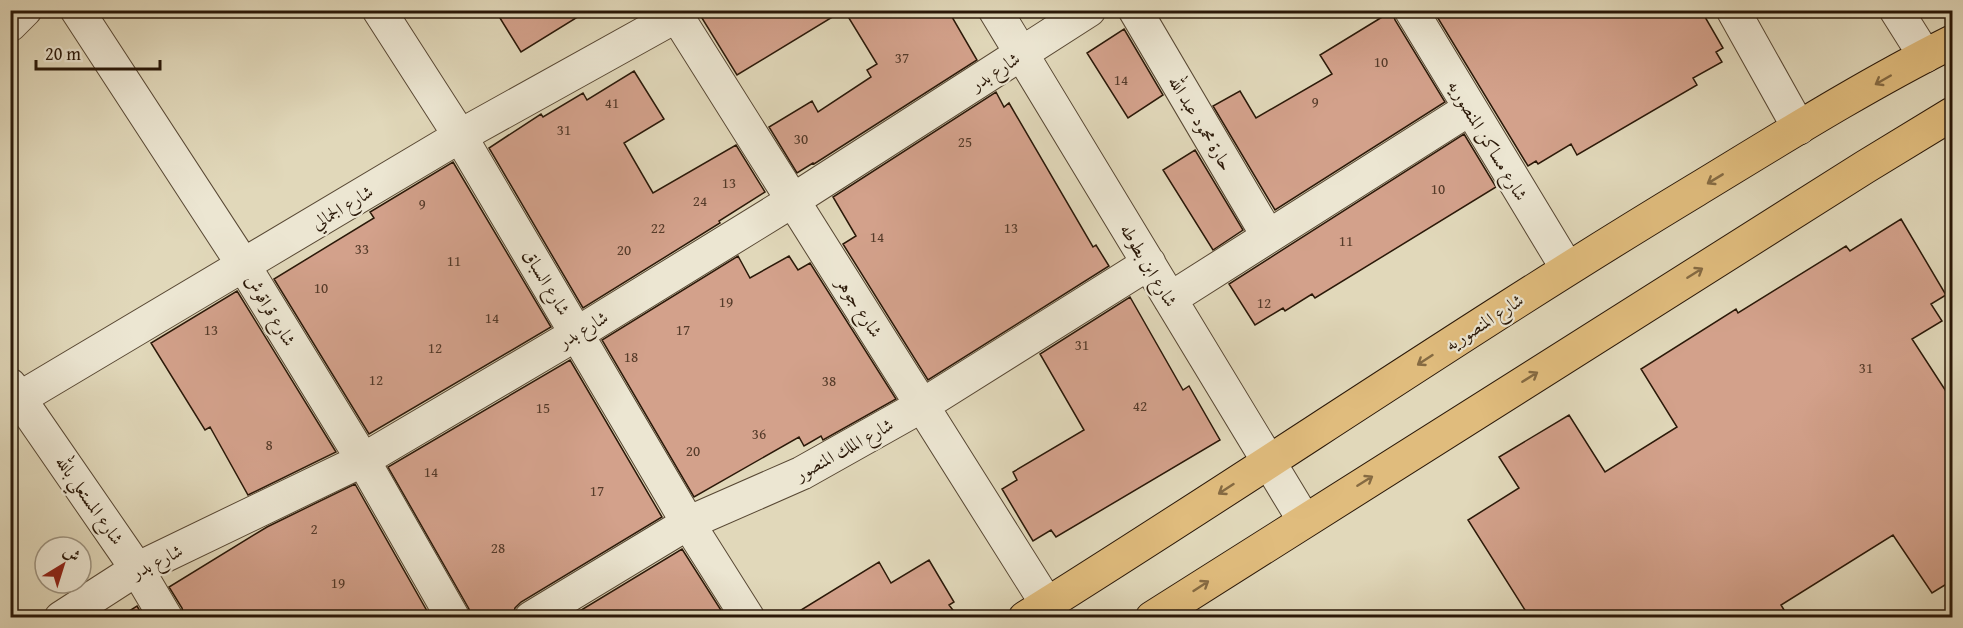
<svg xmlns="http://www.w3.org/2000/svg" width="1963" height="628" viewBox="0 0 1963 628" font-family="'Gentium Book Plus',Amiri,serif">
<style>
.building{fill:#d3a18b;stroke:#2a1808;stroke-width:1.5}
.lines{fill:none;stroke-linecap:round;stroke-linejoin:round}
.street-casing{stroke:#584834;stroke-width:35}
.primary-casing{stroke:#2a1808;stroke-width:35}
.street{stroke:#ece6d2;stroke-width:33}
.primary{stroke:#e0bc7d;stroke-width:33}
.oneway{stroke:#856a42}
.labels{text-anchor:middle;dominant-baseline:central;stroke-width:4.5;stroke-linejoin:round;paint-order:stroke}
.number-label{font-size:15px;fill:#543a29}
.street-label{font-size:18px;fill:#2a1808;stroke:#ece6d2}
</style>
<rect width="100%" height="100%" fill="#e1d8ba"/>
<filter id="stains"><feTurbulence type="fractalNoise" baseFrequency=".00333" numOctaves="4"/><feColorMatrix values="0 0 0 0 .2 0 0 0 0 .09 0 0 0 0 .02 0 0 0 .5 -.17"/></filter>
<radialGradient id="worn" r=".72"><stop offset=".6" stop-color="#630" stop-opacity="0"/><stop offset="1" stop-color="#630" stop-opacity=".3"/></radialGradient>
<path class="building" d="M495,10H589L521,52Z
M697,10H844L737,75Z
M844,10H948L977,60L814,164L813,163L797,173L769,127L812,101L818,112L871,77L867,70L877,64Z
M1433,10H1701L1723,48L1716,52L1722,62L1693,78L1697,85L1577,155L1571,144L1538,164L1536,161L1528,166Z
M1392,11L1395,20L1445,102L1275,210L1213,106L1240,91L1256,118L1332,74L1320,55Z
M1124,29L1163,95L1128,118L1087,53Z
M634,71L664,119L624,143L653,193L736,145L765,192L719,221L720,223L583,308L489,148L541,114L543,117L583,93L587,100Z
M996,92L1004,107L1009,103L1093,247L1096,245L1109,266L928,380L843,244L856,236L833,197Z
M1464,134L1496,187L1315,298L1312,294L1285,311L1283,308L1255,325L1229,284Z
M1195,150L1243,230L1213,250L1163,170Z
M453,162L551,327L369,434L274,279L374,218L370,212Z
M1901,219L1946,295L1931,304L1942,321L1912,339L1953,402V580L1932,593L1893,535L1781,605L1789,618H1530L1468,520L1519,488L1499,457L1569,415L1605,472L1677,427L1641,369L1736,309L1738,313L1846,246L1850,251Z
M738,256L750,278L789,256L798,270L810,263L896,399L823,440L821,436L804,446L799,437L694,497L602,340Z
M237,291L336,452L248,495L210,427L205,430L151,343Z
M1130,297L1183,390L1189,386L1220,440L1056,537L1051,530L1033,541L1002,489L1017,480L1013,472L1084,430L1040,354Z
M570,360L662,517L521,602L515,608L512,618H472L469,609L388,467Z
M355,484L431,618H185L182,608L169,587L267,527Z
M682,549L726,618H568Z
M929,560L954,602L949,605L959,618H788L879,562L891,583Z
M137,606L144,618H118Z"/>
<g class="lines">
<defs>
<path id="street" d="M77,10L244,266L363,460L453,618
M379,10L460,136L688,523L748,618
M673,10L1047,604
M995,10L1304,520
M1135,10L1268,236
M1411,10L1567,268
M1733,10L1799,128
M1896,10L1925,56
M10,25L25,10
M1170,299L1469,109
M10,385L137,569L166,618
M10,404L460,136L676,16
M61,618L137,569L363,460L578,333L792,201L1089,10
M531,618L688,523L802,473L923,405L1149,263"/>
<path id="primary" d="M1025,618C1251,477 1469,327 1696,190C1780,139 1864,86 1952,42
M1152,618L1865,167L1952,114"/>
</defs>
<use href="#street" class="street-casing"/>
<use href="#primary" class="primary-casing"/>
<use href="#street" class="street"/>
<use href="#primary" class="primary"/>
</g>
<defs><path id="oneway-shaft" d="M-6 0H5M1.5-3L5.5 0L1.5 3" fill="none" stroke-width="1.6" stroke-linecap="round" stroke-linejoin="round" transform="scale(1.5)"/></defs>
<g class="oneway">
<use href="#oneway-shaft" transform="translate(1883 80) rotate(150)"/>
<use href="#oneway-shaft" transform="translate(1715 179) rotate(149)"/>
<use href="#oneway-shaft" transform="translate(1695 273) rotate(-32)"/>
<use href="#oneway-shaft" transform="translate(1425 360) rotate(147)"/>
<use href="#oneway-shaft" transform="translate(1530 377) rotate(-32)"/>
<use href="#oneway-shaft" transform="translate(1365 481) rotate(-32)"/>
<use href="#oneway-shaft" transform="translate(1226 489) rotate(147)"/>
<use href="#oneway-shaft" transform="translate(1201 586) rotate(-33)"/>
</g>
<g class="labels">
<g class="number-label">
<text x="902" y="57">37</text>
<text x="1381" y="61">10</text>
<text x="1121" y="79">14</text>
<text x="1315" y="101">9</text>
<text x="612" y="102">41</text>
<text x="564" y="129">31</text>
<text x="801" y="138">30</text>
<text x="965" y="141">25</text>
<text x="729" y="182">13</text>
<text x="1438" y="188">10</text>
<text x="700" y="200">24</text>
<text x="422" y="203">9</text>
<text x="658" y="227">22</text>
<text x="1011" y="227">13</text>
<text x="877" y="236">14</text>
<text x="1346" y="240">11</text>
<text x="362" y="248">33</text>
<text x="624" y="249">20</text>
<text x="454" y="260">11</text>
<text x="321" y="287">10</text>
<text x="726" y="301">19</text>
<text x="1264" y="302">12</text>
<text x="492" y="317">14</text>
<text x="211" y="329">13</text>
<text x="683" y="329">17</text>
<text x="1082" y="344">31</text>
<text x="435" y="347">12</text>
<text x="631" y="356">18</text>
<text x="1866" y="367">31</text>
<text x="376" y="379">12</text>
<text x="829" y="380">38</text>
<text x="1140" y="405">42</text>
<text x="543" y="407">15</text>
<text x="759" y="433">36</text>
<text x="269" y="444">8</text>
<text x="693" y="450">20</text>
<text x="431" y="471">14</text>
<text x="597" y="490">17</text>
<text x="314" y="528">2</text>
<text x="498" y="547">28</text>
<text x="338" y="582">19</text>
</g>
<g class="street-label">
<text transform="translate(995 71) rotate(-33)">شارع بدر</text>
<text transform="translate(1201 123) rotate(59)">حارة محمود عبد الله</text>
<text transform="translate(1488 140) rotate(59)">شارع مساكن المنصوريه</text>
<text transform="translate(342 207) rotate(-31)">شارع الجمالي</text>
<text transform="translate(1149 265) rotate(59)">شارع ابن بطوطه</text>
<text transform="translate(547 282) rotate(59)">شارع السباق</text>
<text transform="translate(860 307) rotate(57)">شارع جوهر</text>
<text transform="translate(271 310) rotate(59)">شارع قراقوش</text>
<text transform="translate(1484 322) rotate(-33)">شارع المنصوريه</text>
<text transform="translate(583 329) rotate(-31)">شارع بدر</text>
<text transform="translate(844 449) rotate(-29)">شارع الملك المنصور</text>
<text transform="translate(90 500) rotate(55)">شارع المستعلي بالله</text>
<text transform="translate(157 561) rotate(-27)">شارع بدر</text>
</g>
</g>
<rect width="1963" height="628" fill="none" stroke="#e1d8ba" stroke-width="36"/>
<rect x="12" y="12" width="1939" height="604" fill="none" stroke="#2a1808" stroke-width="3"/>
<rect x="18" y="18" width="1927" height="592" fill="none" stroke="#2a1808" stroke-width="1.5"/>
<g transform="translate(63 565) rotate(38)"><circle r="28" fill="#ece6d2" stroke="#9e9481" stroke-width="1.5"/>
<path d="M0-4.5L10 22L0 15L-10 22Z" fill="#8f2418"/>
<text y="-9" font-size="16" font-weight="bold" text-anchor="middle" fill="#2a1808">ش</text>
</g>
<path d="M36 60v9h124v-9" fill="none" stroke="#2a1808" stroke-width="3"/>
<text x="45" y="60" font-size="18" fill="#2a1808" stroke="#ece6d2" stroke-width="4.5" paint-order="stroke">20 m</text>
<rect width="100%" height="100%" filter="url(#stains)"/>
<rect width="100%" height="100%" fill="url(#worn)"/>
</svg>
